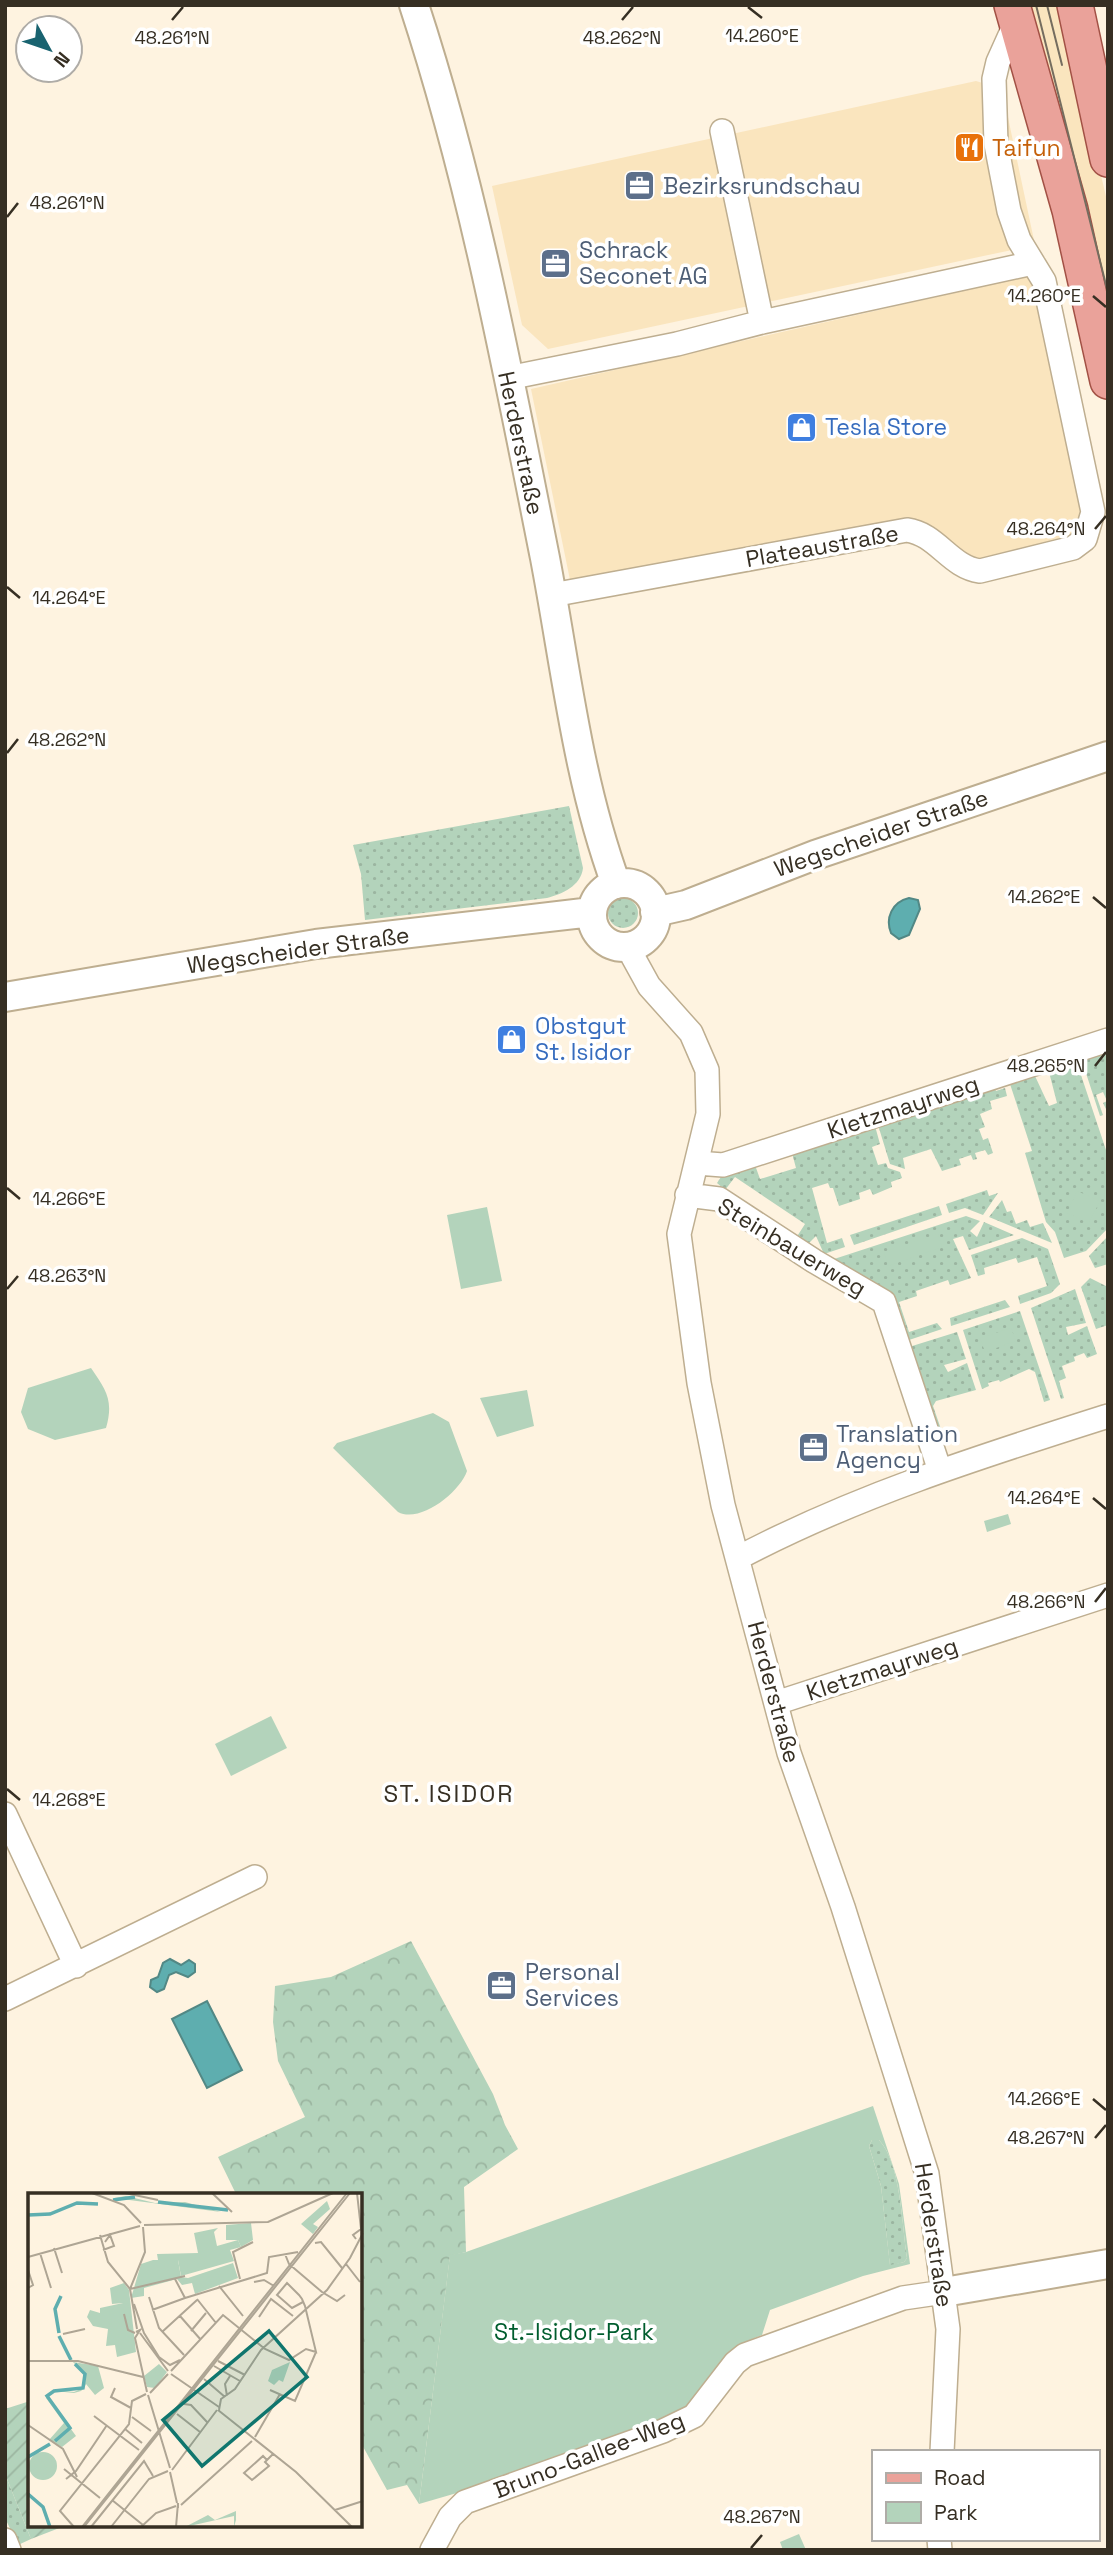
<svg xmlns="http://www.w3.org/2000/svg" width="1113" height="2555" viewBox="0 0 1113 2555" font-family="'Space Grotesk',sans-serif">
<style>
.built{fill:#fae5be}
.grass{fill:url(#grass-dots)}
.forest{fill:url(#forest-crowns)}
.park{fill:#b3d3bb;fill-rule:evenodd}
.garden{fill:url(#garden-furrows)}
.water{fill:#5eaeaf;stroke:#528885;stroke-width:2}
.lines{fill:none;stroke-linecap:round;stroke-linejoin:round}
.minor-casing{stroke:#beae90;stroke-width:26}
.tertiary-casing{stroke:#beae90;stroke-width:32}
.primary-casing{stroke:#a25145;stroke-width:38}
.minor{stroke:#fff;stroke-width:23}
.tertiary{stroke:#fff;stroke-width:28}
.primary{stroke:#eaa29a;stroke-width:35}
.tram{stroke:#756d5f;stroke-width:2}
.ticks{fill:none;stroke:#362f23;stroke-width:2.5}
.labels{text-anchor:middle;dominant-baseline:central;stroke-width:7;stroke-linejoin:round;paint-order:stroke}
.food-label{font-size:23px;fill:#c56008;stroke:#fff;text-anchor:start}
.service-label{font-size:23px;fill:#4e5e75;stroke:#fff;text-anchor:start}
.shop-label{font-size:23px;fill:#366cbe;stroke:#fff;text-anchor:start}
.street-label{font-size:23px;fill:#362f23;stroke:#fff}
.park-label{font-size:23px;fill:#005d2e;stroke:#fff}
.neighbourhood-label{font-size:24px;letter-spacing:2px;fill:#362f23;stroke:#fff}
.inset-river{fill:none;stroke:#5eaeaf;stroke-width:3.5}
.inset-road{fill:none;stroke:#aea594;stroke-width:2}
.view{fill:#0f766e;fill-opacity:0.15;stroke:#0f766e;stroke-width:3.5}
.inset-edge{fill:none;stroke:#362f23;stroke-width:3.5}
.ticks-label{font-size:18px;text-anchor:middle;fill:#362f23;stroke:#fff;stroke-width:7;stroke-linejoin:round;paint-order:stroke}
</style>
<defs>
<pattern id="grass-dots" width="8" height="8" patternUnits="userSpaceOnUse" patternTransform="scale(1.75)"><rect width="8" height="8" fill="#b3d3bb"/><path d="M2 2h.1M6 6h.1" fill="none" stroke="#9bb5a0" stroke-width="1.8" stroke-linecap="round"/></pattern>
<pattern id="forest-crowns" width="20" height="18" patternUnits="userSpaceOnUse" patternTransform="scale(1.75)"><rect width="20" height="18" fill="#b3d3bb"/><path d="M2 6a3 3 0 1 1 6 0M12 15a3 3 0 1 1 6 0" fill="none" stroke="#9bb5a0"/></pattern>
<pattern id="garden-furrows" width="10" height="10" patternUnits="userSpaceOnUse" patternTransform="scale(1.75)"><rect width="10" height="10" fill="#b3d3bb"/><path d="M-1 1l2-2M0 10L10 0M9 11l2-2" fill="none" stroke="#9bb5a0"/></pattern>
</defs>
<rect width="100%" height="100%" fill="#fef3e0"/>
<path class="built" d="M1022,5H1061L1108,205V332Z
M976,81L1002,89L1035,245L548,349L522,325L492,186Z
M1033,275L1082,515L1081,524L1069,539L983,563L963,555L921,522L570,580L531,389Z"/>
<path class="grass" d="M569,806L583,868C581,886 562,894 547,898L365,920L361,874L353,845Z
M608 913a15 15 0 1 1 30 0a15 15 0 1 1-30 0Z
M1108,1050V1113L1103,1103L1107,1101L1103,1092L1096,1095L1103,1115L1100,1116L1082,1061L1085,1057Z
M1076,1060L1108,1156V1228L1086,1251L1064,1258L1055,1232L1046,1222L1025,1153L1032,1151L1010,1084L1035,1076L1049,1106L1057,1103L1049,1072L1053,1068Z
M994,1087L996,1091L1005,1088L1007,1096L990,1101L992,1109L980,1114L985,1127L979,1129L983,1140L988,1138L993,1153L988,1155L985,1150L975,1153L977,1159L973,1160L971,1155L959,1159L961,1165L942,1171L931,1149L903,1158L905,1169L890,1164L878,1125Z
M875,1126L880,1144L872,1147L878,1165L886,1163L888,1168L900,1172L902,1178L891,1182L892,1187L873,1195L870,1189L859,1193L860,1199L839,1206L833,1188H830L828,1183L812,1188L827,1243L842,1238L845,1247L824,1254L816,1236L806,1246L796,1238L805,1224L735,1177L725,1190L717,1183L721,1177L755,1165L760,1179L796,1168L792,1153Z
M987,1190L989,1196L998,1193L983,1215L965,1208L949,1213L946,1204Z
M1002,1200L1007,1212L1011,1211L1016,1224L1027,1220L1030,1227L1043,1223L1052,1243L989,1217Z
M939,1206L942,1215L854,1245L850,1235Z
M966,1216L980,1221L970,1231L977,1237L984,1222L1014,1235L969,1250L963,1236L953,1239L971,1278L950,1285L948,1280L916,1291L917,1296L899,1302L909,1332L937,1323L942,1329L903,1342L886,1293L828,1261Z
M1108,1236V1264L1095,1268L1089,1256Z
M1022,1238L1048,1249L1060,1284L1051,1293L1020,1304L1018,1296L1047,1286L1037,1257L1018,1263L1016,1258L984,1268L985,1274L978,1276L971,1255Z
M1090,1278L1108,1287V1325L1096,1329L1081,1287Z
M1075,1289L1086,1323L1066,1327L1068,1335L1087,1326L1097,1354L1087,1358L1084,1353L1074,1357L1075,1361L1062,1366L1066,1378L1059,1381L1064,1398L1061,1399L1031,1308Z
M1005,1300L1010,1307L951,1326L950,1318Z
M1020,1311L1050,1400L1044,1402L1035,1372L1029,1369L1000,1382L999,1380L988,1383L989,1386L982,1389L963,1330Z
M957,1332L966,1359L944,1365L948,1372L967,1363L976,1390L936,1401L933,1406L943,1435L935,1438L909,1347Z
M872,2140H879C901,2163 902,2226 907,2258L904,2262L890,2266L881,2186L869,2146Z
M5,2474L31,2539L18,2545L5,2518Z"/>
<path class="forest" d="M411,1941L493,2094L505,2125L518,2149L464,2187L466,2252L450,2256L419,2504L407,2485L387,2490L361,2443L360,2194H236L218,2157L305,2117L278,2061L273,2022L275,1986L331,1977Z"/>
<path class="park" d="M1077,1191L1100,1201L1089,1223L1067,1213Z
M487,1207L502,1281L461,1289L447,1215Z
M938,1234L942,1247L888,1266L884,1252Z
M1011,1328L1016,1341L985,1352L980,1338Z
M91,1368C106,1390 114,1400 106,1428L55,1440L28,1429L21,1412L28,1388Z
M527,1390L534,1426L497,1437L480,1398Z
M433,1413L449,1422L467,1471C460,1492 420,1524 398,1512L333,1448L337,1443Z
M1008,1514L1011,1524L987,1532L984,1521Z
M271,1716L287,1748L231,1776L215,1744Z
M873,2106L899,2184L910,2264L863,2276L770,2310L762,2335C752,2339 741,2343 733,2350C708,2369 702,2400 673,2415L474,2488L419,2504L450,2255L466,2252ZM872,2140H879C901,2163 902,2226 907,2258L904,2262L890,2265L881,2186L869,2146Z
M799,2534L806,2550H783L780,2542Z"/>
<path class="garden" d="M30,2401V2525H67L31,2539L5,2474V2409Z"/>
<path class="water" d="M86,732V746H66L65,733Z
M909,898L918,900L920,909L909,935L899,939L891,933C885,918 892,902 909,898Z
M170,1959L181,1965L189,1960L195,1964V1972L188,1977L176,1972L169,1975L164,1989L157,1992L150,1987L151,1980L158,1977L163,1963Z
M207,2001L242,2070L207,2088L172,2019Z"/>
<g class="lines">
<defs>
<path id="minor" d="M722,131L762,322
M508,378L677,344L762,322L1033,263
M552,595L907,530C937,534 950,567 980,571L1073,548L1085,539L1093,512L1044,281L1019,240L1009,211L996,144L994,79L998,62L1016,22
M631,946L633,957L649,986L691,1033L707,1070L708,1114L679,1234L699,1383L723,1505L789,1753L843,1907L927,2174L948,2329L942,2452
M697,1163L723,1165L1108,1040
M687,1195L719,1199L814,1261L884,1302L940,1471
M738,1558C855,1496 982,1456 1108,1416
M776,1703L1108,1595
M5,1814L76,1966
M5,1999L255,1877
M939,2539L940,2550
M5,2540L9,2550
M432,2550L450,2517L465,2502L663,2431L694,2416L735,2363L745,2355L903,2298L944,2292"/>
<path id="tertiary" d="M414,5C473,185 508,372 545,558C566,668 577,777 616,884
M592 915a32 32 0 1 1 64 0a32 32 0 1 1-64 0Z
M655,912L686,905L815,855L1108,756
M5,997L316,944L592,912
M944,2292L1108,2264"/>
<path id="primary" d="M1012,5L1070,210L1108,381
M1075,5L1108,159"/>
</defs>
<use href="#minor" class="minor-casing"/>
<use href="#tertiary" class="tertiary-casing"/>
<use href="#primary" class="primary-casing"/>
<use href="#minor" class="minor"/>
<use href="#tertiary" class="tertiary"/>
<use href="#primary" class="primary"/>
<path class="tram" d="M1036,5L1108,293
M1047,5L1062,65"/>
</g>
<path class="ticks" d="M748,7L762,18M172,20L183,7M622,20L633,7M7,217L18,203M1093,296L1106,307M1095,529L1106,516M7,587L20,598M7,753L18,739M1093,897L1106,908M1095,1066L1106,1052M7,1188L20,1199M7,1289L18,1276M1093,1498L1106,1509M1095,1602L1106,1588M7,1789L20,1800M1093,2099L1106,2110M1095,2138L1106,2125M751,2548L762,2535"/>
<defs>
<symbol id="restaurant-square" viewBox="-11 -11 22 22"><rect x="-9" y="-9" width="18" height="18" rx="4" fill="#e8710a" stroke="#fff"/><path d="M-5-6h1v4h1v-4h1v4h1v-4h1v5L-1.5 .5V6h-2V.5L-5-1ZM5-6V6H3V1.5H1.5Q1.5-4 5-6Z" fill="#fff"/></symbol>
<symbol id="office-square" viewBox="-11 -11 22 22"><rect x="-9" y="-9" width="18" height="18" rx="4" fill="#5c6f8a" stroke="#fff"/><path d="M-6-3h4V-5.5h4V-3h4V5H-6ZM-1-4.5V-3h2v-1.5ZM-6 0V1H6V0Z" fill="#fff"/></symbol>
<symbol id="shop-square" viewBox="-11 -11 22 22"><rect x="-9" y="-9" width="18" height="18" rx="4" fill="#3f7fe0" stroke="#fff"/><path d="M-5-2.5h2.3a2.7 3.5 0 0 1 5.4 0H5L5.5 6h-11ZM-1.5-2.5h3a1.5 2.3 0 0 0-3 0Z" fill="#fff"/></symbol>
</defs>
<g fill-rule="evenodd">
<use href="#restaurant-square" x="952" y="130" width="35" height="35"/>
<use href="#office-square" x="622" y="168" width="35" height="35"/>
<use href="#office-square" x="538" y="246" width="35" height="35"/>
<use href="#shop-square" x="784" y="410" width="35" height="35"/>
<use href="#shop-square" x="494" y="1022" width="35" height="35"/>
<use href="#office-square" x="796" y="1430" width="35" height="35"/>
<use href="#office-square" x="484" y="1968" width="35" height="35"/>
</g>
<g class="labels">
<g class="food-label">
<text x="992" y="148">Taifun</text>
</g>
<g class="service-label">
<text x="663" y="186">Bezirksrundschau</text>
<text x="579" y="250">Schrack<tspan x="579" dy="26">Seconet AG</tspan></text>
<text x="836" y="1434">Translation<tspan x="836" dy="26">Agency</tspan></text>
<text x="525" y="1972">Personal<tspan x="525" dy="26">Services</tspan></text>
</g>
<g class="shop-label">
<text x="825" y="427">Tesla Store</text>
<text x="535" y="1026">Obstgut<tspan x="535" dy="26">St. Isidor</tspan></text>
</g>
<g class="street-label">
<text transform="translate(521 443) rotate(78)">Herderstraße</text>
<text transform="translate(822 546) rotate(-10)">Plateaustraße</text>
<text transform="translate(881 833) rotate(-19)">Wegscheider Straße</text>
<text transform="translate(298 950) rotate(-8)">Wegscheider Straße</text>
<text transform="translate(903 1107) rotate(-18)">Kletzmayrweg</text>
<text transform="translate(792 1247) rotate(31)">Steinbauerweg</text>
<text transform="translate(882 1669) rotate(-18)">Kletzmayrweg</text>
<text transform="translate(774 1692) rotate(75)">Herderstraße</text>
<text transform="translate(934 2235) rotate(81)">Herderstraße</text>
<text transform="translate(589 2455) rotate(-21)">Bruno-Gallee-Weg</text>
</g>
<g class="park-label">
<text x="574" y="2332">St.-Isidor-Park</text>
</g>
<g class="neighbourhood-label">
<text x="449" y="1793">ST. ISIDOR</text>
</g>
</g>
<g transform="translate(28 2193)">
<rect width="334" height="334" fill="#fef3e0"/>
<path d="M98,3L127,10L157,9L193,19L86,5ZM299,8L302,16L285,31L290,34L285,41L273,31ZM45,169L70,173L76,195L67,202L58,191L57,179Z" fill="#b3d3bb"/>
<path d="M44,168L57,179L58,191L56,195L53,198L46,200L27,198L19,203L48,243L34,254L21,247L36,230L18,205V202L26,197L46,199L55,195L57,181ZM262,169L255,189L251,187L246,192L240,188L244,177ZM1 273a14 14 0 1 1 28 0a14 14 0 1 1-28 0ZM208,318V327L206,334V323L157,334L180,322L187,327Z" fill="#b3d3bb"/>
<path d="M223,30L225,47L213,54L210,47H198V32ZM125,67H150L153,84L160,85L205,70L210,85L167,101L164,90L154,92L149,86L116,95V103L103,105L113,71ZM96,90L101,97L108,159L89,164L87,152L78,153L80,136L65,133L59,124L62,117L72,120V115L95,110L84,111L82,95ZM131,171L139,179L127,195L119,194L116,183Z" fill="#b3d3bb"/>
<path d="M190,35L186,39L189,53L210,47L213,54L202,57L206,68L153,83L150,67H130L129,61L170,60L166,40Z" fill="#b3d3bb"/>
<path class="inset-river" d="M85,7L107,4M130,9L200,17M0,22L22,21L49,10L70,11M31,140L27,116L33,103M31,143L43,167M27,248L42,235L19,203L26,198L55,195L57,181L47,171M0,264L22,251M0,301L15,314L22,334"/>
<path class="inset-road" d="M64,0L96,12L113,30M97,0L130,7M184,0L204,19M116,32L240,29L305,0M72,42L80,69L102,96M328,46L325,42L333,36L329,0M287,50L293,49L314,75M26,55L34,80M75,57L86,53L82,42L77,49M12,60L23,95M257,61L261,71L294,99L309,108L317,102M0,64L112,33M318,71L332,89M0,77L5,92L0,95M147,86L157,105L239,80L241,64L270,59M212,86L205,59L225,49M226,89L236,87L246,93M191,93L215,123M102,96L157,83M121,104L131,135L156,162M169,106L188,130M106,111L116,140L131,164L142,172L152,167M124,117L157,105M96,121L100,137L107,140M152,123L173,147M231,124L243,106L265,123M109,136L102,96L117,59L115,34M163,138L178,120M108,139L112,137L107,145L119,199M134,139L169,107M112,140L140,178M35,141L57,136M0,168H50L115,184M190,168L217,182M186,173L212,188M143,178L195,122L237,156L261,167L278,156L288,159L277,113L274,106L271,102L259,90L249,102L264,115L275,109M143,181L191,214M176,186L197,204M87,195L83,204L103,215M242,197L267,208L288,159M122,200L140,181M120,202L142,275M199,203L197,191L202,183M156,211L163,212L179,229M190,217L268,279L324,334M191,217L193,206L207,196L233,157L299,97L322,65L335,40M149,221L172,239M66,223L111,257M104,224L123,238M0,232L35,256L49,284M97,236L114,250M227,244L252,201M239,267L235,263L216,280L224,287L241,273L237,269L245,261M36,276L72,305M144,277L189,217M142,279L149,310M38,286L48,278L79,232M84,307L115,332M153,312L224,248M307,317L335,308M46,334L32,318L101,231L104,208L118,201M54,334L319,0M56,334L322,0M63,334L116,268L125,283M83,334L121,286L140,278M113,334L128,320L148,313M148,334L150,310V315"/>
<path class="view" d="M241,138L279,184L174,273L135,227Z"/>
<rect width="334" height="334" class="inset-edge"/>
</g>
<g class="ticks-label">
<text x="762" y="42">14.260°E</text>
<text x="172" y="44">48.261°N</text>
<text x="622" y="44">48.262°N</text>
<text x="67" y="209">48.261°N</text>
<text x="1044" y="302">14.260°E</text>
<text x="1046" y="535">48.264°N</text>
<text x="69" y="604">14.264°E</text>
<text x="67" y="746">48.262°N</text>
<text x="1044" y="903">14.262°E</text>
<text x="1046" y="1072">48.265°N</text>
<text x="69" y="1205">14.266°E</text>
<text x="67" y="1282">48.263°N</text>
<text x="1044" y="1504">14.264°E</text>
<text x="1046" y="1608">48.266°N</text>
<text x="69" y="1806">14.268°E</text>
<text x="1044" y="2105">14.266°E</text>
<text x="1046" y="2144">48.267°N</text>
<text x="762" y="2523">48.267°N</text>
</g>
<rect width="1113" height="2555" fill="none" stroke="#362f23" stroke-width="14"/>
<rect x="872" y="2450" width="228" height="91" fill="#ffffff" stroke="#afaca7" stroke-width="2"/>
<rect x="886" y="2473" width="35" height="10" fill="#eaa29a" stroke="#afaca7" stroke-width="2"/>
<text x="934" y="2485" font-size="21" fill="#362f23">Road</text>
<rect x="886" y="2502" width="35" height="21" fill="#b3d3bb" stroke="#afaca7" stroke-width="2"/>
<text x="934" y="2520" font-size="21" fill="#362f23">Park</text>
<g transform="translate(49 49) rotate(130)"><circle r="33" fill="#ffffff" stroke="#afaca7" stroke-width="2"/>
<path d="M0-5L12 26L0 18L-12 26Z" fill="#196370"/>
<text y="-10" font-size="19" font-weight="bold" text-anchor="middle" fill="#362f23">N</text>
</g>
</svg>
